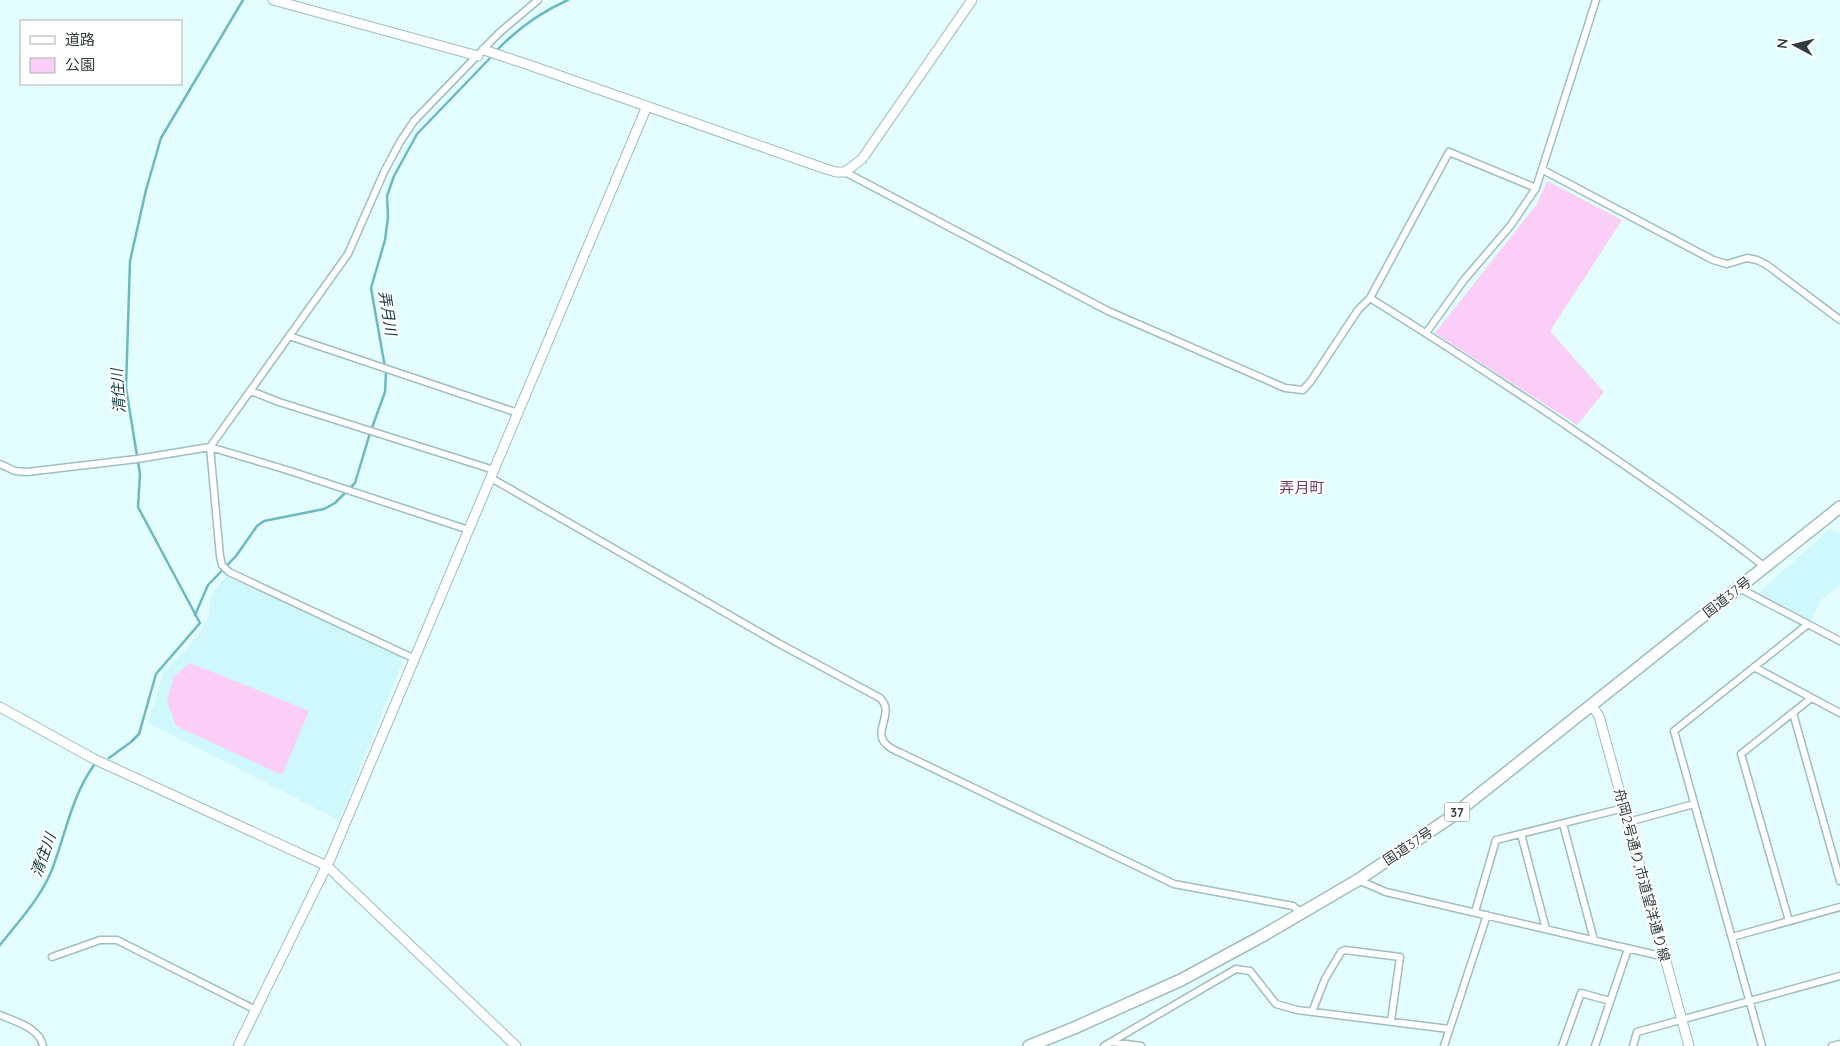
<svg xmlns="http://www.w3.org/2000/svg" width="1840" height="1046" viewBox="0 0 1840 1046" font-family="Quicksand,'Noto Sans JP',sans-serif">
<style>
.built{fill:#cef8fb}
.green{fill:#facef6}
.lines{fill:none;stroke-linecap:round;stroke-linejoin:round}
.stream{stroke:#6cbabf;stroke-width:2.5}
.street-casing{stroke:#9fbebf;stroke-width:9}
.secondary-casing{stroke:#9fbebf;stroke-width:11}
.highway-casing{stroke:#9fbebf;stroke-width:14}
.street{stroke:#fff;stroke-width:6}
.secondary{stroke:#fff;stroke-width:9}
.highway{stroke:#fff;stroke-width:11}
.labels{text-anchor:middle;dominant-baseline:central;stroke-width:4;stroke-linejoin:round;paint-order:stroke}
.shield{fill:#fff;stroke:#6f7778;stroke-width:1}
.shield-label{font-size:12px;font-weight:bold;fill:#313d3e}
.street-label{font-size:14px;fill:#313d3e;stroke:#fff}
.water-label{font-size:15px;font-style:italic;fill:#12383b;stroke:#fff}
.neighbourhood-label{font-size:15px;fill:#6e3a6b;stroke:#fff}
</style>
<rect width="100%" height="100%" fill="#e4fdff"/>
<path class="built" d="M1830,529L1840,534V585L1821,600L1811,621L1758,593Z
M226,576L401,655L402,663L339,820L148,723L164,671L189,646L200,632L209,614L211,595Z"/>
<path class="green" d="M1547,181L1622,220L1550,331L1604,392L1577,425L1435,333L1537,204Z
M190,663L309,711L282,775L176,726L167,701L174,676Z"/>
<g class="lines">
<path class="stream" d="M496,51C517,29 541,12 568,0
M195,615L208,585L236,556L257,526L264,521L324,509L335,503L355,483L370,433L385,392L386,373L371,288L385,240L388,217L387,196L394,176L417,134L493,55
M109,758L131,742L139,734L156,674L200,623L138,507L140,474L126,388L130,261L146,190L161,138L243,0
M0,945C18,922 39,900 51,872C65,837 71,797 94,765"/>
<defs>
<path id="street" d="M1543,170L1713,260L1727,264L1747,258L1757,260L1767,265L1840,320
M845,172L1108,311L1285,388L1303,390L1311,381L1358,310L1370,298L1449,152L1536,188
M1370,298C1445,345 1519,393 1592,443C1651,483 1709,523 1765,567
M1426,333L1464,280L1511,225L1536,188L1596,0
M289,336L518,413
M251,391L279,402L494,470
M0,464L15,471L27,472L137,459L210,447L287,470L469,530
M491,478L778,643L880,698C896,713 871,732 887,745C890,748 896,751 901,753L1174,884L1293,906L1302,913
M1739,588L1840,641
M415,659L229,572L222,565L220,556L210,447L348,254L384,172L400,142L414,121L499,33L538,0
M1754,667L1840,713
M1793,713L1840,881
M1628,822L1694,804
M1563,824L1594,940
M1521,834L1546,929
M1358,880L1386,892L1665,957
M1475,912L1496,840L1624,808
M1789,921L1741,754L1810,699
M1732,937L1840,907
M52,957L100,940H117L256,1010
M1312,1012L1325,979L1341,952L1345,950L1400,957L1391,1021
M0,1015C14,1021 40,1028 43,1046
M1112,1042L1141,1046
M1104,1046L1236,969L1250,971L1276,1004L1297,1010L1449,1029
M1444,1046L1487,915
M1562,1046L1581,993L1610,1001
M1595,1046L1628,949
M1633,1046L1637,1032L1840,976
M1762,1046L1674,731L1807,625
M1832,1046L1840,1044"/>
<path id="secondary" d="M273,0L478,56
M484,50L532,66L823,168L836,172H845L862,159L972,0
M1592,706L1599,716L1689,1046
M0,707L94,759L327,866L516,1046
M238,1046L331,857L647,106"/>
<path id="highway" d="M1029,1046L1074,1028L1181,980L1264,935L1358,880L1451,817L1840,507"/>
</defs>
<use href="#street" class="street-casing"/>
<use href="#secondary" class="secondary-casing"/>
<use href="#highway" class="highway-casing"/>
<use href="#street" class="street"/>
<use href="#secondary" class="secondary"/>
<use href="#highway" class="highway"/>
</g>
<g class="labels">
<rect class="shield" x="1444.5" y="802.5" width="25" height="19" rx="4"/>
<g class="shield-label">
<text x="1457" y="812">37</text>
</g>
<g class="street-label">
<text transform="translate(1727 597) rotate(-38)">国道37号</text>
<text transform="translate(1408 846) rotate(-34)">国道37号</text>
<text transform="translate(1642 875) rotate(75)">舟岡2号通り,市道望洋通り線</text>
</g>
<g class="water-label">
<text transform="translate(388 313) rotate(81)">弄月川</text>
<text transform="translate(118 391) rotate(-94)">清住川</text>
<text transform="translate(43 855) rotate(-70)">清住川</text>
</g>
<g class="neighbourhood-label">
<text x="1302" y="487">弄月町</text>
</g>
</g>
<rect x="20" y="20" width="162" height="65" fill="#ffffff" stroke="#adb1b2"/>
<rect x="30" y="36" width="25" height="8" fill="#ffffff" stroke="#adb1b2"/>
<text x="65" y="45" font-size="15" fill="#313d3e">道路</text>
<rect x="30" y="58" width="25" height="15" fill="#facef6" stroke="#adb1b2"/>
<text x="65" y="70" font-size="15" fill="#313d3e">公園</text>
<g transform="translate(1795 45) rotate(277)" stroke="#ffffff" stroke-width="4" paint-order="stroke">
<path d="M0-4L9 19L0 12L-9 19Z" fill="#313d3e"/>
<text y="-8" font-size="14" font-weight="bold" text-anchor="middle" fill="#313d3e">N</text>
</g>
</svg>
